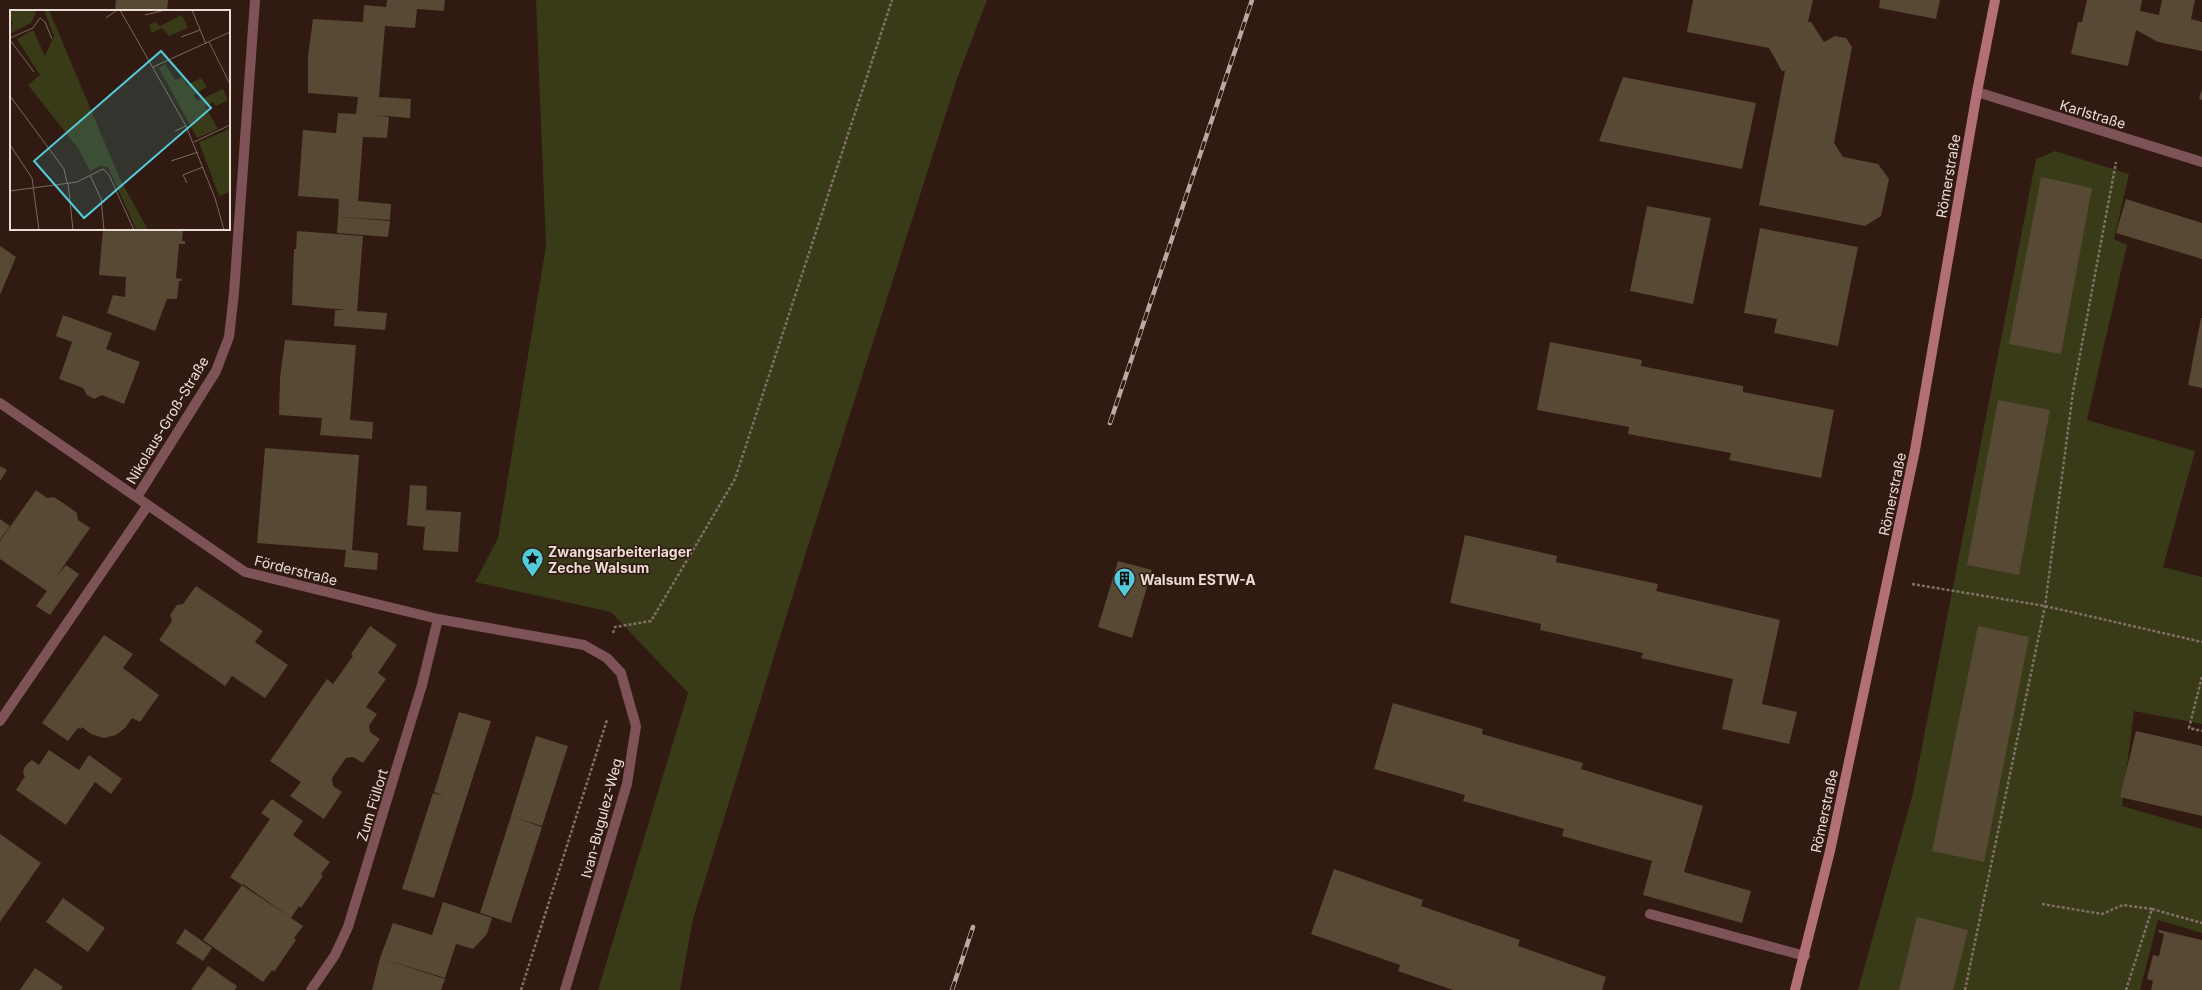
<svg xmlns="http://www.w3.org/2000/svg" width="2202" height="990" viewBox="0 0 2202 990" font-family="Inter,sans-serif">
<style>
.green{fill:#393a18}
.building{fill:#574934;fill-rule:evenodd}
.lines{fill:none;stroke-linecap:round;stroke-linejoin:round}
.path{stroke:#826f67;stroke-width:2.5;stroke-dasharray:3 2;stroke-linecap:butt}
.lane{stroke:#7e5358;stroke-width:10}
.street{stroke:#7e5358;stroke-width:10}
.secondary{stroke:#b36f76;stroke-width:10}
.rail-casing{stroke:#bbaaa2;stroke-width:4.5}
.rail{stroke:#301a11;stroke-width:3;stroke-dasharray:9;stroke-linecap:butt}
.labels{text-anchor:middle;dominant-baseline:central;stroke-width:3;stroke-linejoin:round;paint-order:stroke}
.street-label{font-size:14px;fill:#ebdcd5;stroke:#301a11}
.poi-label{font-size:14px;font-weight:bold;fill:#ebdcd5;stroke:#301a11;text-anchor:start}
.inset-road{fill:none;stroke:#7b685f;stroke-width:1}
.view{fill:#53cbda;fill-opacity:0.15;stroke:#53cbda;stroke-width:2}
.inset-edge{fill:none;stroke:#ebdcd5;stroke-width:2}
</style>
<rect width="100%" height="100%" fill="#301a11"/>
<path class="green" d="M536,0H987L957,79L808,546L693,919L680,990H598L688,693L611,612L475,582L498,538L546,246Z
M2055,151L2129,174L2114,239L2127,245L2087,420L2195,451L2163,567L2202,577V724L2134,711L2122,806L2202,829V933L2158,920L2140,990H1858L1913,793L2036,159Z"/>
<path class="building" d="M116,0H168L167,11L115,9Z
M387,0H445L444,11L417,9L415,28L385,26L379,97L411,99L410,118L373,115L389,117L387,138L363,137L358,201L391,204L390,220L338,217L339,199L298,196L303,130L336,133L338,113L356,114L358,97L308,93V56L313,19L363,22L364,5L386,7Z
M1693,0H1813L1808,22H1811L1824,42L1835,36L1846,38L1852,47L1834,143L1843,157L1878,164L1889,179L1881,216L1865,226L1759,205L1785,71H1782L1769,48L1687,32Z
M1880,0H1940L1936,19L1879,8Z
M2087,0H2142L2140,11L2159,15L2162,0H2195L2191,19L2202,22V51L2158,42L2136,30L2128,66L2071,54L2078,22H2082Z
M1623,77L1756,103L1742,169L1599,141Z
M2202,89V100L2199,99Z
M2041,177L2092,188L2061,354L2009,344Z
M2126,199L2202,223V259L2116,233Z
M1647,206L1711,218L1693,304L1630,291Z
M338,217L390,221L388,237L337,233Z
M1760,228L1858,247L1838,346L1774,333L1777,319L1744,313Z
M103,229H183L182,241H185V244H179L176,278L182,279V281H179L177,299H167L155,331L107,313L113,295L125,297L126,277L99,275Z
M297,231L363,236L357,311L387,313L385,330L334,326L335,310H347L292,305L294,249H296Z
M0,246L16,257L0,295Z
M63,315L112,333L106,349L140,362L124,404L102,395L94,399L87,395L83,388L59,379L72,342L56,336Z
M2201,318H2202V388L2188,385Z
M285,340L356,345L350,420L373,422L372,439L320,435L322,418L279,415L280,377L306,379L280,377Z
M1550,342L1642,360L1641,366L1743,386V392L1834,410L1821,478L1729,460L1731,453L1628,434L1629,427L1537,410Z
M1998,400L2050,410L2019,575L1967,565Z
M265,448L359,455L352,550L378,553L377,570L344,567L346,550L257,543Z
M0,466L7,470L0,481Z
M410,485L427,486L426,510L461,512L458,552L423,550L425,527L407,525Z
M36,490L47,498L54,497L66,505L77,513L78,520L90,528L56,577L66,565L79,574L50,615L36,606L47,591L0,559V541Z
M0,519L10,526L0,540Z
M1465,535L1557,556L1556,562L1658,584L1656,591L1780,620L1762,704L1797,712L1789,744L1722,729L1733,679L1641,658L1643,653L1540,630L1541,624L1450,603Z
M1118,561L1152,570L1132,638L1098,627Z
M196,586L263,631L255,642L288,665L265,698L232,676L225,686L159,640L172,621L170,615L177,605L183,604Z
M370,626L397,645L378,673L386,679L366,707L377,714L369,726L370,732L380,739L363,763L353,757L346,758L332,778L333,786L342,792L324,819L290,796L301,782L270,761L327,679L333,684L353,656L351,654Z
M1978,626L2029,637L1984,862L1932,851Z
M104,635L133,654L123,668L159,695L140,722L132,718L126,727L116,735L104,738L91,734L82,727L81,729L78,728L68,741L42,723Z
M1393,703L1483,729L1482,734L1583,763L1581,769L1703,806L1684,872L1751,891L1742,923L1643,895L1652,861L1562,836L1564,829L1463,801L1465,795L1374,769Z
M459,712L491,721L434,898L402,889L433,793L444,796L434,792Z
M2136,731L2202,746V816L2120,797Z
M536,736L568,746L542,826L511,816Z
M49,750L79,770L89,755L122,779L111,794L95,782L66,825L16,790L25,776L23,774L24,768L28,763L32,760L39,765Z
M272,799L303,821L293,835L330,862L321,874L323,876L301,908L299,906L291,918L303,926L294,938L296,940L274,972L272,970L263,982L203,940L242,885L230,877L270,819L261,813ZM243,884L291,918L242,885Z
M511,816L542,827L511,923L480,913Z
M0,834L41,863L0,922Z
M1334,869L1423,900L1421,906L1520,940L1518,946L1606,977L1602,990H1453L1398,971L1400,965L1311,934Z
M63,898L105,928L88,952L46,922Z
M443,902L492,918L487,934L473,949L456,944L445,978L380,958L393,923L432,935Z
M1917,917L1968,930L1953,990H1899Z
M185,929L212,948L203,961L176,943Z
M2159,930L2202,940V990H2151L2153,981L2147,979L2153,955L2159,956L2164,934L2158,932Z
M380,958L445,979L441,990H372Z
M208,966L237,986L235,990H191Z
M35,968L63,987L61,990H20Z"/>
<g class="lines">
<path class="path" d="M1912,584L2045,606L2202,642
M613,633L615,627L651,621L735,479L892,0
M2202,677L2189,728L2202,731
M2042,904L2102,914L2123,905L2152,909L2126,990
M2152,909L2202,923
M521,990L607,720
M1965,990L2045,606L2073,392L2116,162"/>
<path class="lane" d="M1650,914L1805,956"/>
<path class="street" d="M1977,92L2202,162
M0,403L245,572L438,619L584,645L607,658L621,673L636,726L627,784L565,990
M137,497L216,371L229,337L234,293L255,0
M0,721L148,505
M311,990L335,955L348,927L422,685L438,619"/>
<path class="secondary" d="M1795,990L1830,851L1915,450L1977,92L1995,0"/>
<defs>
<path id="rail" d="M1110,423L1252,0
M952,990L973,927"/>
</defs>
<use href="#rail" class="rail-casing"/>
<use href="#rail" class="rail"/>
</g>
<defs>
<symbol id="sight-pin" viewBox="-11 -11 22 30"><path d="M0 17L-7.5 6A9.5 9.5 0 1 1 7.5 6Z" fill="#53cbda" stroke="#301a11"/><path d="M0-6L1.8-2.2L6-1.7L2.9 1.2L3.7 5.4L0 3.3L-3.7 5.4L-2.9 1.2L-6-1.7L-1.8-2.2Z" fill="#111"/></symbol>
<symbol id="building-pin" viewBox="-11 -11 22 30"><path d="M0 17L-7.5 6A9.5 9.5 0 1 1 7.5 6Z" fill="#53cbda" stroke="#301a11"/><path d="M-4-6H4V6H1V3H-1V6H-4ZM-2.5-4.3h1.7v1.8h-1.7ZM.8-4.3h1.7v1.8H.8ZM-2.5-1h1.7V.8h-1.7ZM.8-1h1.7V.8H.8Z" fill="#111"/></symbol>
</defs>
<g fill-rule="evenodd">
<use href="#sight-pin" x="520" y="546" width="25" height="34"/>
<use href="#building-pin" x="1112" y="566" width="25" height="34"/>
</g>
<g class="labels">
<g class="street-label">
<text transform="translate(2093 114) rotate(17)">Karlstraße</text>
<text transform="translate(1948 176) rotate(-80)">Römerstraße</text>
<text transform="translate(167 420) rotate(-59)">Nikolaus-Groß-Straße</text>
<text transform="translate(1892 494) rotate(-78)">Römerstraße</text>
<text transform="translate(296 570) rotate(14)">Förderstraße</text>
<text transform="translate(372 805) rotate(-73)">Zum Füllort</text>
<text transform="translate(1824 811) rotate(-78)">Römerstraße</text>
<text transform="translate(601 818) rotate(-75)">Ivan-Bugulez-Weg</text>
</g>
<g class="poi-label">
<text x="548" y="551">Zwangsarbeiterlager<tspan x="548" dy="16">Zeche Walsum</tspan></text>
<text x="1140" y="579">Walsum ESTW-A</text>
</g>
</g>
<g transform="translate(10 10)">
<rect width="220" height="220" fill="#301a11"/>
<path d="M0,0H25L26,3L21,13L0,24L3,12L0,10ZM34,0H39L110,169L138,220L126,219L98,157L90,156L80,161L68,138L18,75L30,65L7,29L23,20L35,46L44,26ZM172,5L178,18L159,26L152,18L142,23L139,15L145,12L150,16ZM155,54L165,70L173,67L177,75L191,68L197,77L183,85L187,91L213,79L218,90L206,96L203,92L195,96L208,119L187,128L149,58ZM220,119V182L209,186L189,132Z" fill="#393a18"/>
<path class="inset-road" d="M110,0L176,116L205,188L214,220M182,0L196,34M135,5L155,0M30,8L35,12L42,29M96,8L107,0M171,27L190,20M0,28L23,18L30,8M0,30L24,62M199,32L220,74M143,57L220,22M0,86L54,159L57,173M165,121L176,116M184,132L220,115M0,135L22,168L29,220M161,151L188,142M80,165L91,189L94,220M58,173L63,220M177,173L173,165L193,157M0,181L67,172L93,159L99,165L124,220"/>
<path class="view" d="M151,41L201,98L74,208L24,151Z"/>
<rect width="220" height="220" class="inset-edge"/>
</g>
</svg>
